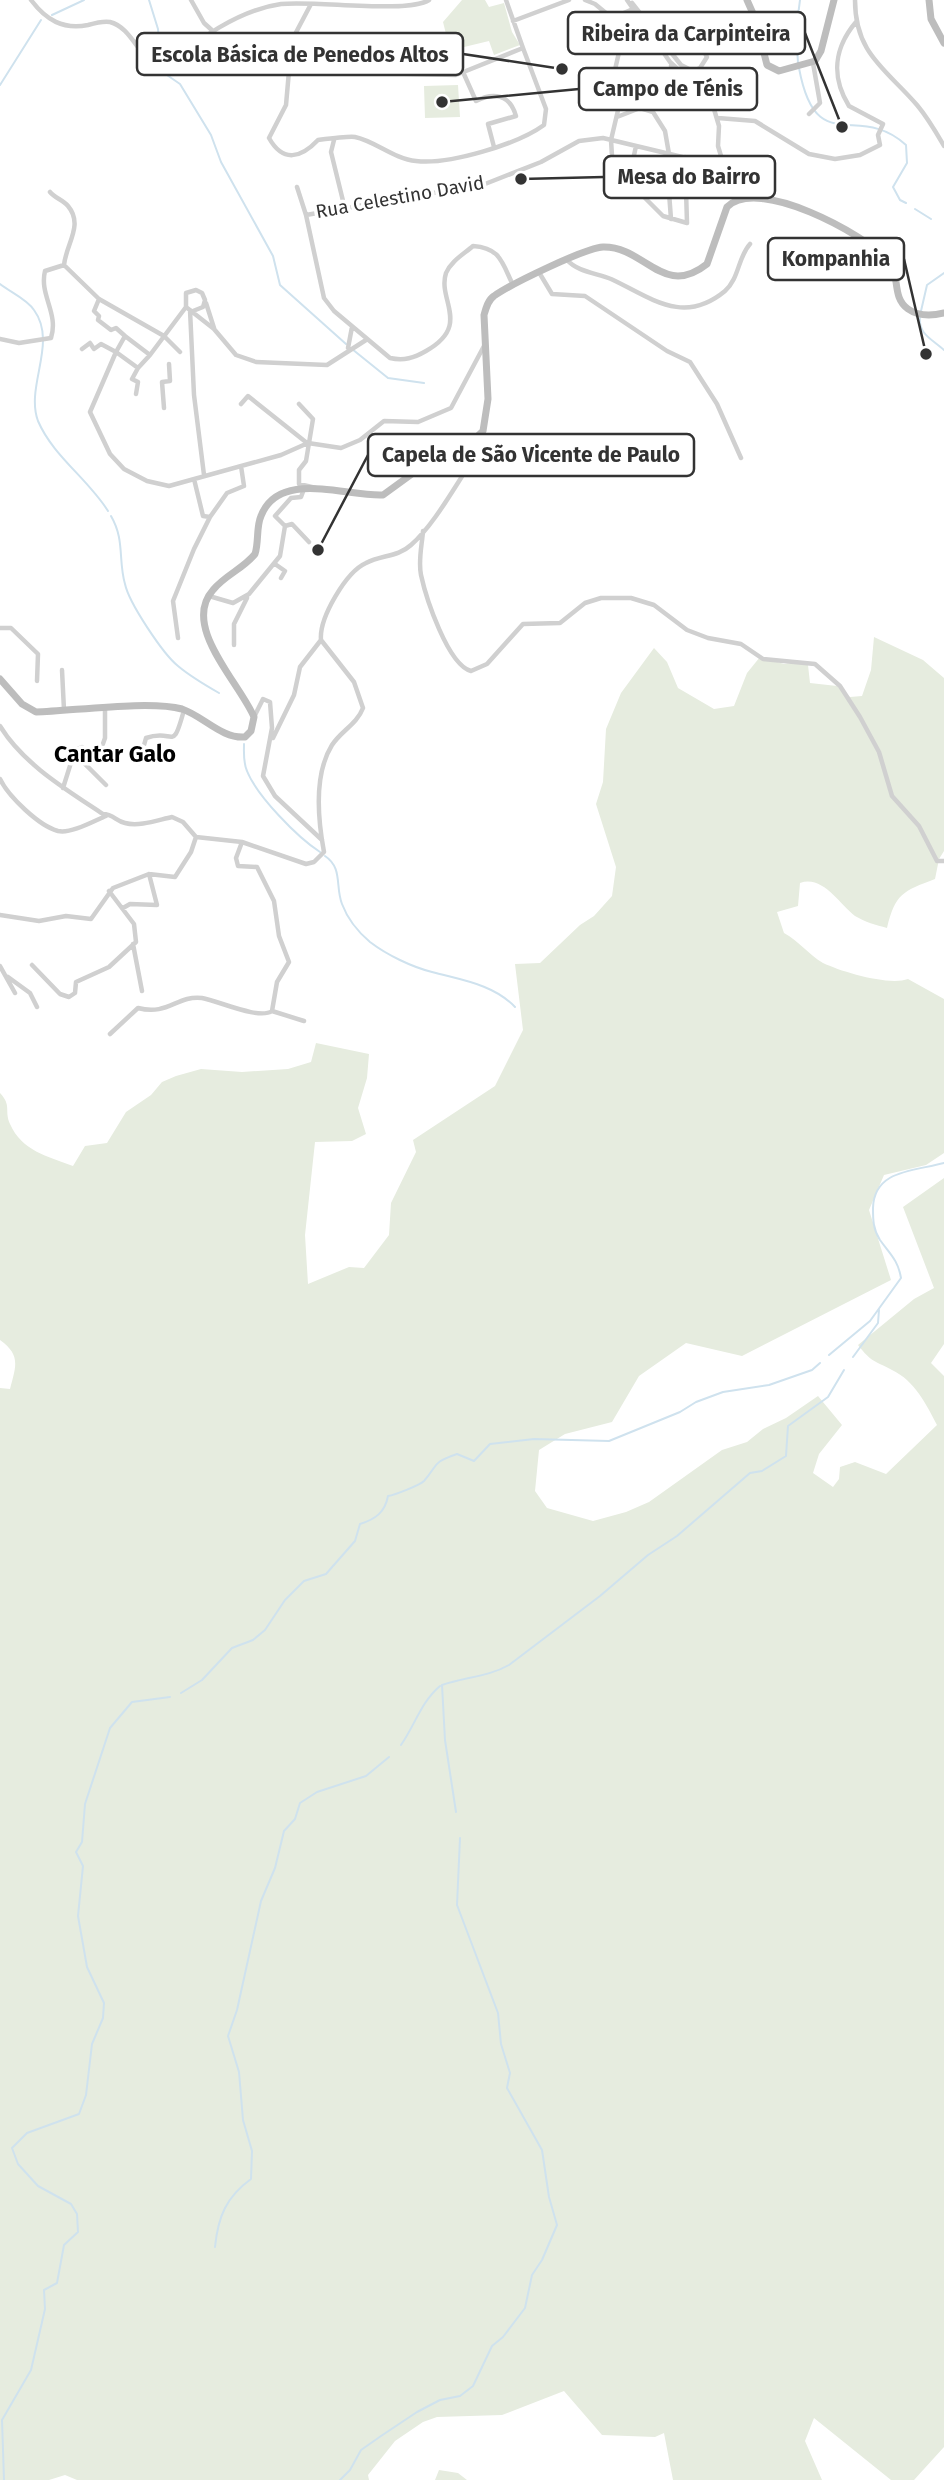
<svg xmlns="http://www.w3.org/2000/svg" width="944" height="2480" viewBox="0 0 944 2480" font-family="'Fira Sans',sans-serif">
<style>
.green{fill:#e6ecdf}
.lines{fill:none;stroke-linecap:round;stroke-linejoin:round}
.stream{stroke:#cfe2ee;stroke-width:2}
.street{stroke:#d0d0d0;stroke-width:4.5}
.secondary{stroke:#bdbdbd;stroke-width:7}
.labels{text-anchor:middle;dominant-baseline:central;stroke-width:7;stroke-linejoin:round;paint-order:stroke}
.street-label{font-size:19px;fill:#333;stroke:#fff}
.quarter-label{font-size:23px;font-weight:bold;fill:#000;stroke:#fff}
.leader{fill:none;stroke:#333;stroke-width:2.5}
.callout-dot{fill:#333;stroke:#fff;stroke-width:2.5}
.callout{fill:#fff;stroke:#333;stroke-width:2.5}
.callout-label{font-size:21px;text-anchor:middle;font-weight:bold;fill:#333}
</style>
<rect width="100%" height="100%" fill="#fff"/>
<path class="green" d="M462,0H485L489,7L504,3L512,32L520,45L494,55L489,41L464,47L449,46L443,22Z
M458,85L460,117L425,118L424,86Z
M874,637L923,660L944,678V851L939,859L935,879C903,891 895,894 887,928C876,925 865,922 855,916C839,904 823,875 800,883L798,906L777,912L784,933C799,941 809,955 823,963C842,972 889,986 908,979L944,999V1153L926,1165L884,1175L869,1210L891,1280L742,1356L686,1343L639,1376L612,1422L565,1434L539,1450L535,1491L547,1508L593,1521L626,1512L649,1502L722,1450L747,1442L763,1429L786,1418L818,1396L842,1425L819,1454L813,1473L833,1487L839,1479L840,1467L855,1462L886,1474L937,1425C926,1404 915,1381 892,1370C874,1360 872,1363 858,1345L914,1299L934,1288L903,1207L944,1178V1344L931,1363L944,1376V2447L914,2480H891L814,2418L805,2441L822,2480H673L664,2433L655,2437L602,2435L564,2391L502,2415L437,2417L423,2422L395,2441L368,2475L369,2480H77L65,2475L49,2480H0V1388L10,1389C16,1366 21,1355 0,1340V1093C12,1106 4,1110 10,1124C22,1151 47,1156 73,1166L85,1146L107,1143L126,1112L151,1095L162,1082L176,1076L201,1069L242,1072L288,1069L311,1062L316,1043L369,1054L367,1078L358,1108L366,1134L352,1141L315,1142L305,1235L308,1284L349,1267L364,1268L389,1235L391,1203L416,1152L413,1140L495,1086L523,1030L515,964L540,963L580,925L594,916L612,896L616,867L596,804L603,782L606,729L621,693L654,648L667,662L678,688L714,709L734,706L747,673L760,657L784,664L798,662L808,665L810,683L837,686L850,697L862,696L871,670Z
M439,2470L458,2473L467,2480H435Z"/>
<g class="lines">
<path class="stream" d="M149,0L158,29L161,63
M52,15L84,0
M798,63L796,31L800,0
M799,68C816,160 858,101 906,145L907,163L893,187L900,200L906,203
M164,73L180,84L211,135L221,162L273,256L280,285L346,344
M0,85L41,20
M915,209L931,219
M0,284C10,292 27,299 34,310C58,343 25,386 38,421C53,456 88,479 108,511
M921,311L927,285L944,273
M920,317C918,334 932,339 944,350
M352,349L388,378L424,383
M111,516C125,540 118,560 125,584C129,603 163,654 178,666C191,677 205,685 219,693
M244,744C244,753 243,762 247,771C257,796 297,837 320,852
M325,856C343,868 335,886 342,904C348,920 357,931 370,942C387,955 412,967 432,972C461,980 493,984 515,1007
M829,1355L870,1321L901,1278C898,1260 890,1254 880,1240C873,1229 873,1220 873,1208C874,1169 916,1171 944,1163
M853,1357L878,1323L879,1310
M181,1693L202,1680L232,1648L253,1640L265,1630L285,1600L304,1581L326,1574L355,1541L360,1524C376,1519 385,1512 388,1496C395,1495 420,1485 424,1481C439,1464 431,1463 457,1454L474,1461L490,1444L534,1439L609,1441L680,1412L696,1402L723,1392L769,1385L812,1370L820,1363
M401,1745C415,1725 421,1702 440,1686
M456,1812L445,1740L442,1685C464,1677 488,1677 509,1665L600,1596L648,1555L677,1536L750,1473L762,1471L786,1456L788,1426L828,1397L844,1370
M215,2247C218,2217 226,2197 251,2179L252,2151L243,2120L239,2072L228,2036L237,2010L261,1901L275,1868L284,1831L295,1819L300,1803L317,1792L366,1776L389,1757
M4,2480L2,2420L31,2370L45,2309L44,2290L57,2283L64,2245L78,2232L77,2214L71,2204L38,2186L18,2164L12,2148L27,2133L79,2114L86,2095L92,2044L103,2018L104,2003L87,1967L78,1916L83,1866L76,1852L82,1842L85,1804L110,1728L132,1702L170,1697
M340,2480L350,2470L361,2450L381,2436L417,2412L440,2400L460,2396L473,2386L492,2346L503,2337L525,2308L532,2275L542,2260L557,2225L549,2197L542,2150L507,2088L510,2073L501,2044L498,2013L457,1905L460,1838"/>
<path class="street" d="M31,0C46,20 63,30 88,25C95,23 104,21 110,22C134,28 140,65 165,67C197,40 238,10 281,4C314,0 407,14 429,0
M191,0L204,23L214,32
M506,0L523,48
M585,0L595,4L612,18
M627,0L670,62L711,99L719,126L718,146L724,166
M855,0C855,54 886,69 917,105C927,117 936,132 944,146
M632,3L681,65L693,71L700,68L707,57L691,29
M612,18L620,48L614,74L619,106L611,140L612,156L620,173L663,216L687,223L685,157
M612,18L633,9
M513,21L569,0
M523,48L546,109L544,125C518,144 449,165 416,161C394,159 375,141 355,137C349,136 326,139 318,140C301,158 283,163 269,138L286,105L289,71L456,75Z
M671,66L678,91L683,97L703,96
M289,71L292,40L311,4
M463,72L476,101C493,92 510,94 516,116L488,124L494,147
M620,94L634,88L640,108
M809,114L820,103L813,63
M617,117L640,108L653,112L665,131L669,154
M718,118L755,121L809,154L835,159L860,155L880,145L878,135L883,124L849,106C831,77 834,48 856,22
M334,140L331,152L345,209
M636,146L633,160L660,191H669
M666,153L671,219
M297,187L306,215
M50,192C55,198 63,200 68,206C84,225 66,244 64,265
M567,260C578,272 596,273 611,279C650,297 683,326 725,291C739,279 738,257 750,244
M540,274L552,294L585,296L667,351L690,362L717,404L741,458
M513,285C502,263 501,248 473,246C464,254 451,261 446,273C437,300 472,325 426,351C414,358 404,361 390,358L334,311L324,298L306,215L485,184L541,162L579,141L603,138L724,167L748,179L772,199
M206,303L214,328
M190,310L194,395L204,475
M193,311L203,307L205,300L202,293L196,290L186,293V307L214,329L236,355L256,362L327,365L366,340
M125,336L150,355L138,368L116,352L90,412L110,454L124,469L147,481L169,486L281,455L308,443L341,448L360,440L384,421L418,422L451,408L484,346
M0,339L19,343L51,338C59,313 39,295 45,271L64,265L99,299L164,336L180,352
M348,348L352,327
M82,349L90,343L94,349L101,344L116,352L125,336L116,328L111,330L98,320L99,316L94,311L99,299
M150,355L186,307
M136,394L138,382L132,379L138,368
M241,404L248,396L307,443
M299,404L313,419L306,461L299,470V484L316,488
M164,408L162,382L170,381L169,364
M194,479L203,516L210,517
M304,489L301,497L291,498L275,516L285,526L292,524L309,542
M423,531C422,545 418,561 421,575C426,598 448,665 471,671L487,664L523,624L560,623L585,603L601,598H631L654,605L687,630L708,638L741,644L763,659L815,664L840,686L860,717L879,752L892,796L919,826L937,861H944
M275,564L285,571L281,578
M209,596L233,603L249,594L280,556L285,526
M0,628H11L38,654L37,681
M178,638L173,601L194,549L210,517L227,493L244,486L241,466
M321,640C319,618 346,572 366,563C381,555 398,557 411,545C434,525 455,486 472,461L479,448L476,441
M234,645V624L247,598
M62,670L64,710
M254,717L263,699L270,702L272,728L263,776L275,796L322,840
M0,726C23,764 67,790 103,814C113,814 116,821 125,823C139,827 158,820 172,817L183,822L196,837L191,852L175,877L149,874L113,888L91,919L66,916L39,921L0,915
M273,738L294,695L300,667L321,640
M74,753L106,785
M139,763L146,738C175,728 172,754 184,710
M0,779C8,796 39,826 58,831C71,834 94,821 106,816
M63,788L75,750L82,747L92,756L100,752L105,738V709
M196,837L242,842L306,864L314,862L324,852C318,820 314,774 332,745C341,731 357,724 363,708L354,682L321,640
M123,908L130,904L157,905L149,874
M133,944L142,991
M32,965L60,994L69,997L75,993L76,982L109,967L136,942L134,924L109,891
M0,966L15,993
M8,977L30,993L37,1007
M272,1011L304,1021
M110,1034L138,1008C168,1016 177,995 202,998C219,1001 259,1020 272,1011L277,982L289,962L279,936L274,901L257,867L238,866L236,858L242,842"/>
<path class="secondary" d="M747,0L755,18L767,65L779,71L815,61L821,51L834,0
M929,0L931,19L944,43
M0,679L22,704L36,712C73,711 149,700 182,709C203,716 222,739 245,737L251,731L254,717C239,682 181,626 213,590C225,575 243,569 255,554C259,542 256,527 261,516C279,469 347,497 383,495L416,471L464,449L483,431L488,399L484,315C486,308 488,300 494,296C511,284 585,248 603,247C645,246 663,299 707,264L727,207C758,176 864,234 888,260C901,275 891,297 908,309C918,316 932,316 944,313"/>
</g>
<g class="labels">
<g class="street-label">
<text transform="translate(400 197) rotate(-10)">Rua Celestino David</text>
</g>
<g class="quarter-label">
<text x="115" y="754">Cantar Galo</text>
</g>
</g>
<path class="leader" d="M842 127L805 33M562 69L463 54M442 102L579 89M521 179L604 177M926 354L904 259M318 550L368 455"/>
<g class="callout-dot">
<circle cx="842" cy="127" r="7"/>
<circle cx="562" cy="69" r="7"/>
<circle cx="442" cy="102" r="7"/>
<circle cx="521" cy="179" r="7"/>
<circle cx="926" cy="354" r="7"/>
<circle cx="318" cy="550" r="7"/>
</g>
<g class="callout">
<rect x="568" y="12" width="237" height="42" rx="7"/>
<rect x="137" y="33" width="326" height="42" rx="7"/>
<rect x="579" y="68" width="178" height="42" rx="7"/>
<rect x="604" y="156" width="171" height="42" rx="7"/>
<rect x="768" y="238" width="136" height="42" rx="7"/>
<rect x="368" y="434" width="326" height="42" rx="7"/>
</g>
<g class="callout-label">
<text x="686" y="41">Ribeira da Carpinteira</text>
<text x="300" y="62">Escola Básica de Penedos Altos</text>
<text x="668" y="96">Campo de Ténis</text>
<text x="689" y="184">Mesa do Bairro</text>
<text x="836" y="266">Kompanhia</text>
<text x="531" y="462">Capela de São Vicente de Paulo</text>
</g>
</svg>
